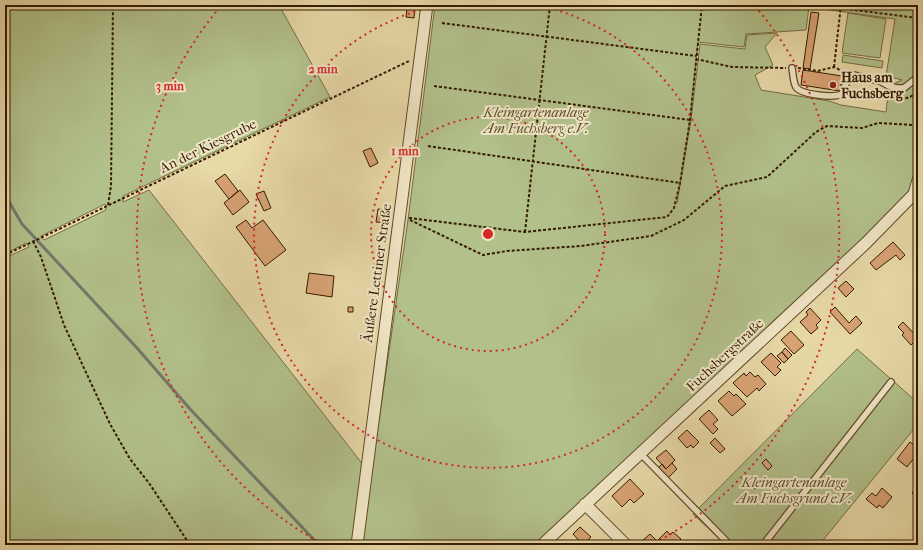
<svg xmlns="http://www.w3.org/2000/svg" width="923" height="550" viewBox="0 0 923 550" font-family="'IM FELL French Canon',serif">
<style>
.green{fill:#b2c08a;stroke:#736e45;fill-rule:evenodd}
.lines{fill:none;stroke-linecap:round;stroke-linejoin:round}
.stream{stroke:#72796b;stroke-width:3}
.building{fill:#d8a374;stroke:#341b00}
.service-casing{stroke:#614a2a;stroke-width:8}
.minor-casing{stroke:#614a2a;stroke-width:13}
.path{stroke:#341b00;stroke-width:2;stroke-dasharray:3 2;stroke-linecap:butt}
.service{stroke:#f0e6c6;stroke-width:5.5}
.minor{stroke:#f0e6c6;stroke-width:11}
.ring{fill:none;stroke:#d62828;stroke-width:2;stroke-dasharray:2 4}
.poi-dot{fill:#8f2418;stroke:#f0e6c6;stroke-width:1.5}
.labels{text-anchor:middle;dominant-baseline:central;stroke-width:4;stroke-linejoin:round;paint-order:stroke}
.poi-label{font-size:14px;font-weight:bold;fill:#341b00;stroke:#f0e6c6;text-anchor:start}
.park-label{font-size:14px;font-style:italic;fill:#5a4d29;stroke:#f0e6c6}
.street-label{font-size:14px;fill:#341b00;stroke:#f0e6c6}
.centre{fill:#d62828;stroke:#f0e6c6;stroke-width:2}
.ring-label{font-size:12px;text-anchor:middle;font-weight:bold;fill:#d62828;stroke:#f0e6c6;stroke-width:4;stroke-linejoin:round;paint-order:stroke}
</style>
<rect width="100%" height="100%" fill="#e8d9a8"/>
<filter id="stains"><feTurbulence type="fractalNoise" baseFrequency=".005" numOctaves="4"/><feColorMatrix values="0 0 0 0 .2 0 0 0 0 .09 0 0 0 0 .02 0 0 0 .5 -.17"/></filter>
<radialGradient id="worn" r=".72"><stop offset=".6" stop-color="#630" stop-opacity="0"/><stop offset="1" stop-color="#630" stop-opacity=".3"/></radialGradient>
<path class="green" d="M5,5H279L330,97L123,196V202L149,190L364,466L356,545H5V258L29,247L26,243L5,254ZM105,204L106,210L44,240L41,236Z
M435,5H918V178L914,194L542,545H361L408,220ZM809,7L895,19L886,76L902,80L889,86L886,112L841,105L829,101L761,90L755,75L773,65L765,47L777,33L747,35L745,49L700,44L691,120L677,203L690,120L698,42L744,47L746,34L806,30Z
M848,13L886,19L880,58L842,53Z
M843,55L883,61L882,68L842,62Z
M857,349L918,403V424L819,545H726L693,514Z"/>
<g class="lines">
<path class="stream" d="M5,195L22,224L137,348L190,409L319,545"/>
</g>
<path class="building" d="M407,8L415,9L414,18L406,17Z
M811,12L819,13L810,69L803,68Z
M803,70L842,76L840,91L801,85Z
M371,148L378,163L370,167L363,151Z
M225,174L238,191L229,199L215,181Z
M240,190L249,202L233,215L224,203Z
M264,191L271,208L264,211L256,194Z
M378,209L388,210L387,223L376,222Z
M246,220L252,228L263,220L286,250L265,266L236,227Z
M893,242L905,255L900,260L896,255L876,270L870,263Z
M309,273L334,276L332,297L306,293Z
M846,281L854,289L846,297L838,288Z
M348,307H353V312H348Z
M835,307L849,323L856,316L862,323L850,334L830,312Z
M810,308L821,320L816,325L818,328L811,334L800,322L808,315L806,312Z
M903,322L918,338L911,345L902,335L904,333L898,327Z
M791,331L804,345L794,354L781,340Z
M785,348L792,355L788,359L782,352Z
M782,352L788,359L784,363L777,356Z
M771,353L781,363L777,367L781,370L775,376L761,362Z
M750,372L755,377L758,375L766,384L759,391L757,388L747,397L733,383L744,373L746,376Z
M729,391L734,396L736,394L746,404L732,416L718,401Z
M709,410L718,420L713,424L718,429L713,434L699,419Z
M687,430L699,442L693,448L691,445L687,448L678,438Z
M715,438L725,449L720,453L710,443Z
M910,442L918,448V453L907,467L897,459Z
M666,450L675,460L666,469L656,458Z
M766,459L772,466L768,470L762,463Z
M672,463L677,469L667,479L658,468L662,464L666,469Z
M753,475L761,483L755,489L747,481Z
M630,479L644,494L634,503L630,499L622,507L612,496Z
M918,485V498L912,493Z
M882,488L892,497L883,508L879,505L877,508L866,499L872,493L876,496Z
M580,527L591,537L583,545L573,534Z
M667,531L670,535L673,532L681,539L678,542L681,545H646L642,541L650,534L657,541Z"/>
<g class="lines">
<defs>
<path id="service" d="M792,68C793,73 793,82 796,87C801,95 834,98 842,94L849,76L853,75L880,81L889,86L897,88H904L918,77
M640,453L730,545
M763,545L891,382"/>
<path id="minor" d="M585,504L626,545
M357,545L427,5
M542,545L866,243L914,194L918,180"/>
</defs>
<use href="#service" class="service-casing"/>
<use href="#minor" class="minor-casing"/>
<path class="path" d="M815,5L918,18
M442,23L696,56
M696,59L732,67L786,68
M834,67L841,5
M798,68L818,71L834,67L844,72
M434,86L690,120
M897,95L901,99C909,98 914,96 918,90
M428,146L680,183
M108,205L111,186L113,5
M409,218L525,232L667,217L674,208L680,183L690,120L702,5
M410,220L483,255L507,251L581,246L651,236L684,220L725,186L767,177L816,132L827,126L862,128L878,123L914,125L918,123
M525,232L550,5
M33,241L41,257L64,325L110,424L130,459L149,483L190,545
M5,255L409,61
M913,545L918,540"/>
<use href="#service" class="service"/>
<use href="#minor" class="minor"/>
</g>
<g class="ring">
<circle cx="488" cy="234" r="117"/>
<path d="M537 5A234 234 0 1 1 439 5"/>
<path d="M323 544A351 351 0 0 1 221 6M755 6A351 351 0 0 1 653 544"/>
</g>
<circle class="poi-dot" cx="833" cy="85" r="4"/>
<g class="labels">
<g class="poi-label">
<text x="841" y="77">Haus am<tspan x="841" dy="16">Fuchsberg</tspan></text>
</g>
<g class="park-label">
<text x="536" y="112">Kleingartenanlage<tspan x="536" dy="16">Am Fuchsberg e.V.</tspan></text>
<text x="794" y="482">Kleingartenanlage<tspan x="794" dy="16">Am Fuchsgrund e.V.</tspan></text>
</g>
<g class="street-label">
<text transform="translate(208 146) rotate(-26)">An der Kiesgrube</text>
<text transform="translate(377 273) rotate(-82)">Äußere Lettiner Straße</text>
<text transform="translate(725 355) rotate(-43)">Fuchsbergstraße</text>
</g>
</g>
<circle cx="488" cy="234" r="6" class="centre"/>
<g class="ring-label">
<text x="323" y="73">2 min</text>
<text x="170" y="90">3 min</text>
<text x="405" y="155">1 min</text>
</g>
<rect width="923" height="550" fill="none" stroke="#e8d9a8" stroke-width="20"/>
<rect x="6" y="6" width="911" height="538" fill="none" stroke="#341b00" stroke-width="2"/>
<rect x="10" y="10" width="903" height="530" fill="none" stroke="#341b00"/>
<rect width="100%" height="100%" filter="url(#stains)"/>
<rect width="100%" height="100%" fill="url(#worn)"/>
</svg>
